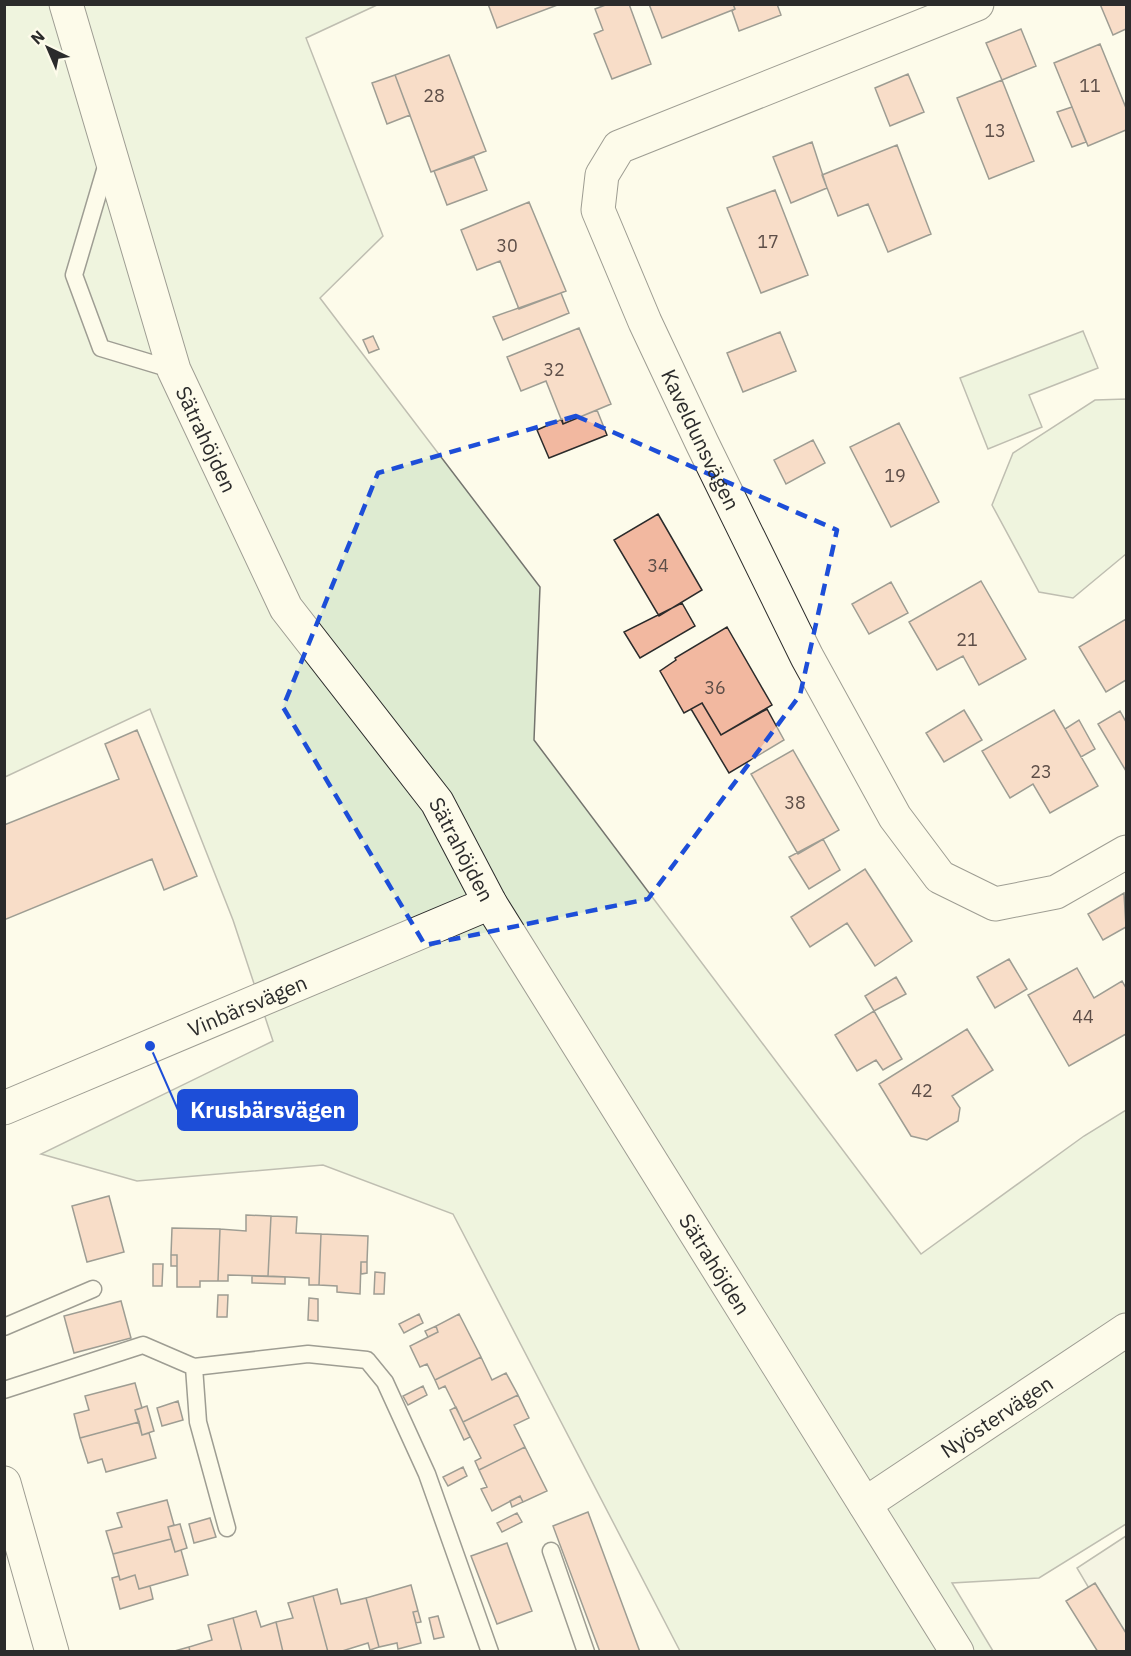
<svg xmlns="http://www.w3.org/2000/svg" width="1131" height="1656" viewBox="0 0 1131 1656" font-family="'IBM Plex Sans',sans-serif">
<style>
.green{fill:#deebd1;stroke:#74746e;stroke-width:1.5}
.parking{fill:#eceadb;stroke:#74746e;stroke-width:1.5}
.building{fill:#f2b8a0;stroke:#2b2b2b;stroke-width:1.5}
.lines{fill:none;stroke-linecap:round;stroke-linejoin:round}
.lane-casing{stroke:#2b2b2b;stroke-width:19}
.street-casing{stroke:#2b2b2b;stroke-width:35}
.secondary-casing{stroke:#2b2b2b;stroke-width:35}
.lane{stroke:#fdfbea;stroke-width:16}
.street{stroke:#fdfbea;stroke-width:33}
.secondary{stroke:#fdfbea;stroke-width:33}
.marked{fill:none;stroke:#1d4ed8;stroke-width:4.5;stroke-dasharray:12 8;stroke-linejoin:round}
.labels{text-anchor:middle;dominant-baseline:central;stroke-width:4.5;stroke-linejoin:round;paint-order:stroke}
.number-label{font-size:18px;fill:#5d4e48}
.street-label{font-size:21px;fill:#2b2b2b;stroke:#fdfbea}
.leader{fill:none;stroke:#1d4ed8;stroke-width:2}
.callout-dot{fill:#1d4ed8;stroke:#fdfbea;stroke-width:2}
.callout{fill:#1d4ed8;stroke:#1d4ed8;stroke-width:2}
.callout-label{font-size:22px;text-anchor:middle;font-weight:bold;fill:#fff}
</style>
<rect width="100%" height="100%" fill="#fdfbea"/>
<path class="green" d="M4,5H377L306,38L383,236L320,298L540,587L534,740L921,1254L1084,1136L1126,1110V1524L1039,1578L952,1583L993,1651H680L453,1214L323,1165L137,1181L41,1154L273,1041L233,920L150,709L5,777Z
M1083,331L1098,368L1029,395L1042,427L988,449L960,378Z
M1126,399V554L1073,598L1039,592L992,505L1013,453L1095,400Z"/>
<path class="parking" d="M1126,1536V1651L1077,1568Z"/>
<path class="building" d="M488,4H560L497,28Z
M608,4H629L651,64L612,79L594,34L603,30L595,9Z
M649,4H733L735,9L662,38Z
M733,4H777L781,15L739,31L732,11L735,9Z
M1100,4H1126V29L1113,35Z
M1021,29L1036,66L1002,80L986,43Z
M1100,44L1126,108V130L1088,146L1054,63Z
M449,55L486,151L431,172L395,75Z
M908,74L924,112L890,126L875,88Z
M395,75L410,115L387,124L372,83Z
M1002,80L1034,161L989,179L957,98Z
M1072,107L1086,142L1072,147L1057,112Z
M812,142L827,188L791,203L773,157Z
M897,145L931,234L888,252L868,204L838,216L822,175Z
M474,157L487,190L447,205L434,171Z
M775,190L808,275L761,293L727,208Z
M529,202L566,291L519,309L500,261L477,270L461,230Z
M561,293L569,313L503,340L493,317Z
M579,328L611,404L563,424L546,381L521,391L507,357Z
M780,332L796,371L743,392L727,353Z
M373,336L379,349L369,353L363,340Z
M597,410L607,435L549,458L537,430L562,419L563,424Z
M899,423L939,502L891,527L850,447Z
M813,440L825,463L786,484L774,460Z
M658,514L702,590L659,616L614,540Z
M981,581L1026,659L979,685L963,656L937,670L909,622Z
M891,582L908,613L869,634L852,604Z
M682,603L695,626L640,658L624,632Z
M1126,619V680L1106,692L1079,647Z
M727,627L772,705L721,735L702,703L684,713L660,671L676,660L675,658Z
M702,703L721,735L767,709L784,740L729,773L691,709Z
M964,710L982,740L944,762L926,733Z
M1054,710L1098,786L1050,813L1033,784L1010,798L982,751Z
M1120,711L1126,722V771L1098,724Z
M1079,720L1095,749L1081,757L1065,729Z
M137,730L197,876L164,890L152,859L4,920V825L119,779L105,744Z
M793,750L839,830L798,854L751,774Z
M823,839L840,870L809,889L789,857Z
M865,869L912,941L875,966L847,923L810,947L791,917Z
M1124,893L1126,927L1103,940L1088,914Z
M1009,959L1027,989L995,1008L977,977Z
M1077,968L1094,998L1122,981L1126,988V1034L1069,1066L1028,995Z
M896,977L906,994L874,1011L865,996Z
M874,1011L902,1059L883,1070L876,1060L857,1071L835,1035Z
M967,1029L993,1070L952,1096L960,1108L958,1121L927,1140L911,1136L879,1084Z
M109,1196L124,1252L87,1262L72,1206Z
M246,1215L271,1216L268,1276L228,1275V1281H218L220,1229L246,1231Z
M271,1216L297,1217L296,1233L321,1234L319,1285H309V1278L268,1276Z
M172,1228L220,1229L218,1281H200V1287H177V1255H171Z
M321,1234L368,1236L367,1262H361L360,1294L337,1292V1286L319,1285Z
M171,1255H177V1266H171Z
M361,1262H367V1273L361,1274Z
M153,1264H163L162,1286H153Z
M375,1272L385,1273L384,1294H374Z
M252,1276L285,1277V1284L252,1283Z
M218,1295H228L227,1317H217Z
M309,1298L318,1299V1321L308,1320Z
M121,1301L131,1338L74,1353L64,1316Z
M419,1314L423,1323L404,1333L399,1324Z
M459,1314L481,1357L435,1380L427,1364L420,1367L410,1346L438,1332L436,1326Z
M436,1326L438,1332L428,1337L425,1331Z
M481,1357L492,1380L506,1373L518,1395L463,1422L445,1386L439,1389L435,1380Z
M135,1383L142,1408L135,1410L139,1422L80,1438L74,1414L89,1410L85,1396Z
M423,1386L427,1395L408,1405L403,1396Z
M518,1395L529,1418L514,1425L525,1447L479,1470L475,1461L481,1458L463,1422Z
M178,1401L183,1420L162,1426L157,1408Z
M147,1406L154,1431L142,1435L135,1410Z
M456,1407L470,1437L464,1440L450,1410Z
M139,1422L142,1435L149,1433L156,1458L106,1472L102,1459L88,1463L80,1438Z
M525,1447L547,1491L523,1502L520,1496L492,1511L481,1489L487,1487L479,1470Z
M463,1467L467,1476L448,1486L443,1477Z
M520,1496L523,1502L512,1507L510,1501Z
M167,1500L174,1525L168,1527L171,1539L113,1554L106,1531L122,1527L117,1513Z
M588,1512L640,1652H600L553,1526Z
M517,1513L522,1522L502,1532L497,1523Z
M210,1518L216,1537L194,1543L189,1524Z
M180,1524L187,1548L175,1552L168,1527Z
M171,1539L175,1552L181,1550L188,1575L139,1589L135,1575L120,1580L113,1554Z
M507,1543L532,1611L497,1624L471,1556Z
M135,1575L139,1589L150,1586L153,1599L120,1609L112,1578L119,1576L120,1580Z
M1095,1583L1126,1633V1652H1098L1066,1601Z
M411,1585L418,1611L413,1612L421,1643L398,1649L397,1643L379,1647L366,1598Z
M337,1589L341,1604L366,1598L379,1647L370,1650L368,1643L339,1652H328L313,1596Z
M313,1596L328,1652H283L276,1622L293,1618L288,1603Z
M256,1611L261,1627L276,1622L283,1652H242L233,1618Z
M418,1611L421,1622L416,1623L413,1612Z
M438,1616L444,1637L434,1639L429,1618Z
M233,1618L242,1652H190L189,1647L212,1640L208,1625Z
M189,1647L190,1652H171Z"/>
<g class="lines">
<defs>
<path id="lane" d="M108,160L74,275L101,348L174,370
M4,1327L93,1289
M194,1367L198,1422L227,1528
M4,1390L143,1345L194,1367L308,1354L367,1360L385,1382L427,1474L490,1652
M551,1551L586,1652"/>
<g id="street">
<path id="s1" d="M977,4L619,147L602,175L598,210L645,322L702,443L807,657L895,817L940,877L995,904L1056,892L1126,852"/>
<path id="s2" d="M4,1108L490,903"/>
<path d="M4,1483L52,1652"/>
</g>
<g id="secondary">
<path id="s3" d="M66,4L174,370L286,608L437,802L490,903L957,1652"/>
<path id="s4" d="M865,1504L1126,1330"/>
</g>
</defs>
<use href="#lane" class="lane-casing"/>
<use href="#street" class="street-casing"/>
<use href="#secondary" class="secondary-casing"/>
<use href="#lane" class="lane"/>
<use href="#street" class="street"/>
<use href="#secondary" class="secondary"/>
</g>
<path d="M0 0H1131V1656H0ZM576,416L837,530L800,695L648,899L425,945L283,707L378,473Z" fill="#fdfbea" fill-opacity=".55" fill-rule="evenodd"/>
<path class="marked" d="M576,416L837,530L800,695L648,899L425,945L283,707L378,473Z"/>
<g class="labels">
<g class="number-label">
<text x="1090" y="85">11</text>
<text x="434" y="95">28</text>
<text x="995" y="130">13</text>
<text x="768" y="241">17</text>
<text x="507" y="245">30</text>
<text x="554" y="369">32</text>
<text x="895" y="475">19</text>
<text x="658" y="565">34</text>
<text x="967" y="639">21</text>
<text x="715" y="687">36</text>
<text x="1041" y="771">23</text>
<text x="795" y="802">38</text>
<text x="1083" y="1016">44</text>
<text x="922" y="1090">42</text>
</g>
<g class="street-label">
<text stroke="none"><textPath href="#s3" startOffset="458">Sätrahöjden</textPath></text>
<text stroke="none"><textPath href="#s1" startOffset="705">Kaveldunsvägen</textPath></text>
<text stroke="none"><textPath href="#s3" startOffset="944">Sätrahöjden</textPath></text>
<text stroke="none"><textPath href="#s2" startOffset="264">Vinbärsvägen</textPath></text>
<text stroke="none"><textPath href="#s3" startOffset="1430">Sätrahöjden</textPath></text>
<text stroke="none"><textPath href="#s4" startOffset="158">Nyöstervägen</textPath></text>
</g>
</g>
<path class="leader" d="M150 1046L178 1110"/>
<circle class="callout-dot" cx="150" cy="1046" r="6"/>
<rect class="callout" x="178" y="1090" width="179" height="40" rx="6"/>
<g class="callout-label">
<text x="268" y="1118">Krusbärsvägen</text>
</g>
<rect width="1131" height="1656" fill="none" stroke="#2b2b2b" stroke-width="12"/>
<g transform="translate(48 48) rotate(316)" stroke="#fdfbea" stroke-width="4.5" paint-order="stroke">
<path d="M0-4.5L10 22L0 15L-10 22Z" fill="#2b2b2b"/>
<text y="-9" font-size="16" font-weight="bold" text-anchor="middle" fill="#2b2b2b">N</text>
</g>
</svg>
